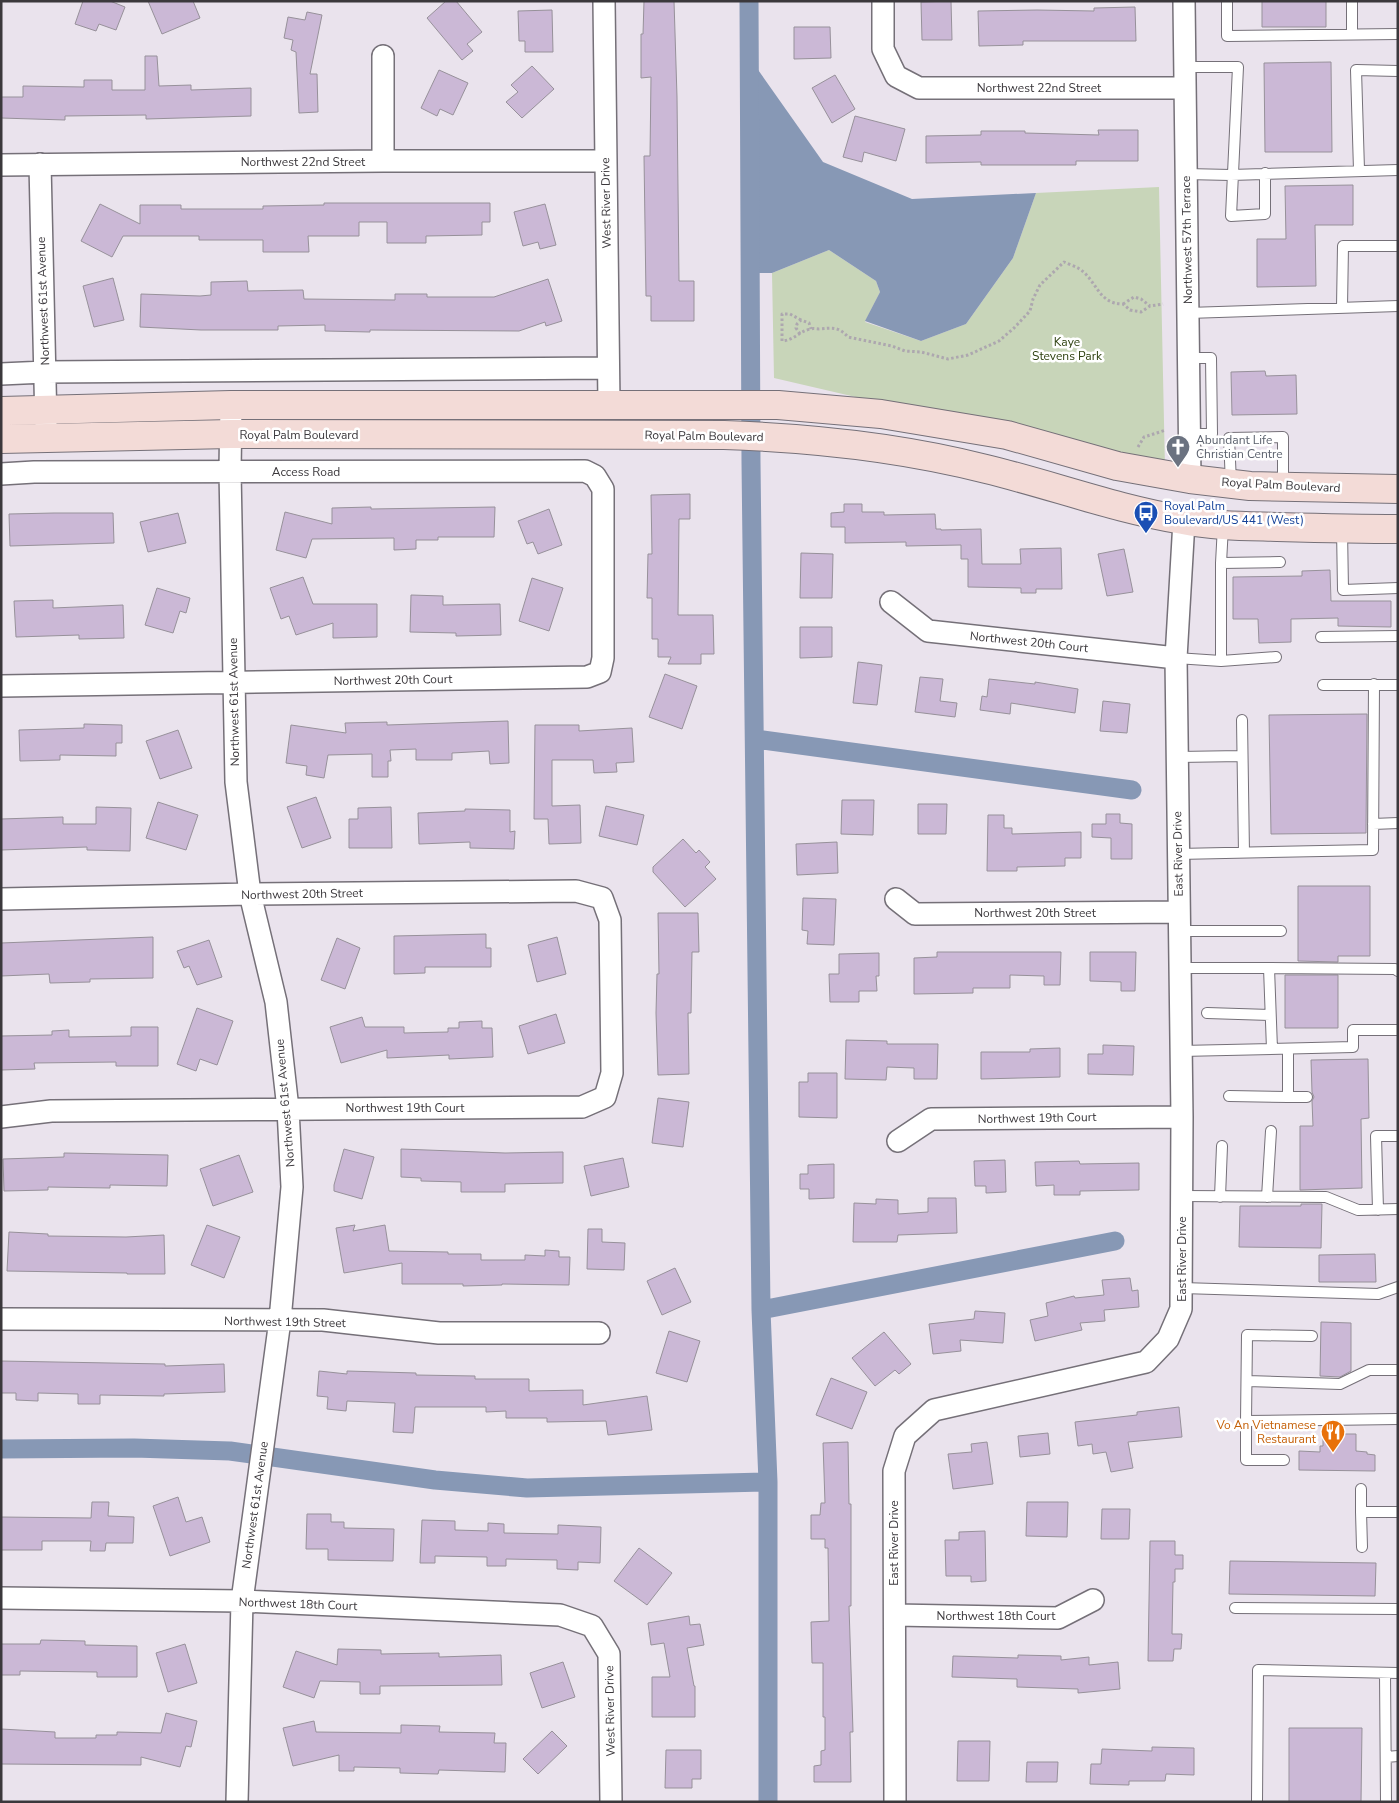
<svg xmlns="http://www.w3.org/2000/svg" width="1399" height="1803" viewBox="0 0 1399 1803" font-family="'Nunito Sans',sans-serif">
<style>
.green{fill:#c8d5b9}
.water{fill:#8798b5}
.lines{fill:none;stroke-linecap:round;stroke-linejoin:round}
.canal{stroke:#8798b5;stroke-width:19}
.building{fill:#cbb8d6;stroke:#97919a}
.service-casing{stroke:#757078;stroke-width:12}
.minor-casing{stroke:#757078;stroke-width:24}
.secondary-casing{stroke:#757078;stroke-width:30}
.path{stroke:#ada7af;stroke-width:3;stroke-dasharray:2.5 2.5;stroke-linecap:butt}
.service{stroke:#fff;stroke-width:10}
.minor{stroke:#fff;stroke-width:21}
.secondary{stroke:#f3dbd7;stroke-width:28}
.labels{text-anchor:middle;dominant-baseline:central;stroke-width:5;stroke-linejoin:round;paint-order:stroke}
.street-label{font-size:12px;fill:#3b383c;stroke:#fff}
.park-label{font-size:12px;fill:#2d400f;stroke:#fff}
.worship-label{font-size:12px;fill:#5b616d;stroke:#fff;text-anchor:start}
.transit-label{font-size:12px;fill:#164399;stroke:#fff;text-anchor:start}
.food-label{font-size:12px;fill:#c56008;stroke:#fff;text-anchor:end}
</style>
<rect width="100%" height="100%" fill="#eae3ed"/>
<path class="green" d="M1159,187L1165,469L774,378L772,273L829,250L876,281L880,292L865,322L921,341L966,324L1013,258L1036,193Z"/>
<path class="water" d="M749,57L823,162L912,199L1036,193L1013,258L966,324L921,341L865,321L880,292L876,281L829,250L772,273H751Z"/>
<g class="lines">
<path class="canal" d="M749,1L751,462L761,1310L768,1482V1802
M755,739L1132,790
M761,1310L1115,1241
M1,1449L134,1448L230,1451L435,1480L527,1488L768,1482"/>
</g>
<path class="building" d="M83,1H110L125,7L116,30L99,24L96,31L75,24Z
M148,1H193L200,18L162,34Z
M446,1H456L482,32L467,44L473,51L462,60L427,18Z
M644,1H674L677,97L679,281H694V321H651V296H646L644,156H650L651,77L641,78V34H643Z
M951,1L952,40H922L921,2Z
M1262,1H1326V27H1262Z
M1135,7L1136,41H1023V45L979,46L978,11L1037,10L1094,11V8Z
M552,10L553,52H525V41H519L518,11Z
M307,12L322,15L310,74H317L318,112L299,113L296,52L291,50L293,40L284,38L288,17L305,20Z
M794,27H830L831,58L794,59Z
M145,56H157L159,86L191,85V90L251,88V116L146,119V115L65,116V120L1,118V97H23V86L84,87V80H112V90H145Z
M1331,62L1332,152H1265L1264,63Z
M532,66L554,89L522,118L506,102L518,92L511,85Z
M439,70L468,83L453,115L440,109L437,116L421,108Z
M835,75L855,109L832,123L812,88Z
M855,116L905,129L896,161L864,152L862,162L843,157Z
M1098,130H1138V161H1076V165H981V162L926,163V136L981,135V131H1025V133L1099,135Z
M1353,185V225H1315L1316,286L1257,287V239H1286L1285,186Z
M324,203H490V222H482V235L426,236V243H387V222H359V236H308L309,252H263V240H199V236H123L112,257L81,241L100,204L140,224V205H181V209H263V206L324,205Z
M545,204L556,245L540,249L538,242L523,246L514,212Z
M113,278L124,320L94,327L83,286Z
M548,279L562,321L546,326L545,322L519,331L370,330V332L325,331V325L278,326V330H201L140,327L141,294L200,296L211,295V282L247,281L248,291L303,290L304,299L395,300V294H427V297H494Z
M1265,371L1266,376L1296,375L1297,414L1232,415L1231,372Z
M690,494V519H679L678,615H713L714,654H701V664H668L671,657H658V639H652V598H647L648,554H652L651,495Z
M844,504H862V512H884V515L935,514L936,529H941V530L981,529L982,564H1021L1020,549L1061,548L1062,589H1036V593H1021V588L968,587V559H961V545L906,546V542L845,543V527H831V513L844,512Z
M371,507V509L495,507L494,537H438V540H416V549L394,550V538L312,539L306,558L276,550L285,512L332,524V508Z
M549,509L562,545L538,554L533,542L527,544L518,521Z
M54,513H113L114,543L10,546L9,514Z
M178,513L186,543L148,552L140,522Z
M1124,549L1133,592L1107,596L1098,554Z
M801,553L833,554L832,598H800Z
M1330,570L1331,601H1391V627L1338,626V618L1291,619V642L1259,643L1258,619H1233V577L1302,576V571Z
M303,577L313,604H377V637L333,638V623L296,635L289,616L281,619L270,588Z
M532,578L563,588L549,631L519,621Z
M157,588L190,598L186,613L180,611L173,633L145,625Z
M411,595L443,596V605L500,604L501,635L456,636V633L410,632Z
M53,600V608L123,605L124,638L79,639V635L16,637L14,601Z
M800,627H832V657L800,658Z
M858,662L882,665L877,705L853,703Z
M665,674L697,686L682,729L649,717Z
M920,677L943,679L940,701L957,703L955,717L915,712Z
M989,679L1035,684V682L1078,689L1075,713L1011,703L1010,714L980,710L982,696L987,697Z
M1103,701L1130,704L1127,733L1100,731Z
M1367,714L1366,833L1271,834L1269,715Z
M508,721L509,763L490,764L489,751L452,753V760H416V749L390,750L391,761H388V777H372V754L328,755L324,778L306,775L307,766L286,763L291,725L346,733L345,723L387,722V725Z
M84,724L122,725V743H116V756L60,755V760L20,761L19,730L84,728Z
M535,725H579V731L632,728L634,762L616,763L617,772L594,773L593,760H552V806L580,805L581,843L549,844L548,819H534Z
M178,730L192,768L160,779L146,741Z
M316,797L331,838L302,848L287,807Z
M842,800H874L873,835L841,834Z
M158,802L198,815L186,850L146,838Z
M918,804H947L946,834H918Z
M606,806L644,815L637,845L599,836Z
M96,807L131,808L130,851L87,850V847L1,850V819L63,817V824H96Z
M391,807L392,848H349V819H358V808Z
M465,809L510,810V832L515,831L514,849L470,848V842L419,844L418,813L465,811Z
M1106,814H1120V823L1132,824V859H1111V838L1092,837V824H1106Z
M988,815H1004V828H1012V834L1081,832V858H1065V866L1017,867V871H987Z
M683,839L696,853L699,850L710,862L705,867L716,879L685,907L653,872V867Z
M837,842L838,873L797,875L796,844Z
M1298,886H1370V956H1338V962L1298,961Z
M803,898L836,899L834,945L807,944L808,931L802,930Z
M658,913H698L699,952H692L691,1013H688L689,1074L658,1075L656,1013L657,974H659Z
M486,934V948H491V967H425V973L394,974V936Z
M153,937V978L90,979V982L50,983L49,974L1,976V943Z
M557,937L566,974L537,982L528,945Z
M337,938L360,948L345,989L321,980Z
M209,940L222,977L197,985L189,966L184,968L177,951Z
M937,952H1061L1060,985H1044V976L1010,975V988H973V993L914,994V958L937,957Z
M1090,952H1136L1135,991H1121V982L1090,981Z
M879,953V976H876L877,991H859V1002H830L829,974H839V954Z
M1285,975H1338V1028H1285Z
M197,1008L233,1021L217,1065L200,1059L196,1071L177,1064Z
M556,1014L565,1043L528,1054L519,1026Z
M362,1017L365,1027H404V1033L448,1032V1028H459V1022L482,1021V1028H492L493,1057L449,1059V1055L387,1058V1050L341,1063L330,1027Z
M131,1027H158V1066H116V1062L34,1063L35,1069L1,1070V1036L52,1035V1031L69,1030V1037L131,1036Z
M846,1040L887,1041V1044H938L937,1079H914V1068L887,1067L886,1080L845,1079Z
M1103,1045L1134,1046L1133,1075L1088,1074V1054H1103Z
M1060,1048V1077L981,1079V1052H1030V1049Z
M1368,1059L1369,1118L1361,1119L1362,1188L1300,1190V1126H1313L1312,1101L1314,1097L1312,1092L1311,1060Z
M808,1073H837V1118L799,1117V1082H808Z
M658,1098L689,1102L683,1147L652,1143Z
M344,1149L374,1157L362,1199L334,1191V1185Z
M401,1149L505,1153L563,1152V1183L505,1184V1192H461V1182L421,1181V1178L401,1177Z
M64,1153L168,1155L167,1186L110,1185V1188L48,1187V1190L4,1191L3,1159L64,1157Z
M239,1155L253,1192L213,1206L200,1169Z
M623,1158L629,1187L591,1196L584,1166Z
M1005,1160L1006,1192L986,1193V1186H975L974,1161Z
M1079,1161L1080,1164L1139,1163V1190L1080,1191V1195H1054V1185L1036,1186L1035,1162Z
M834,1164V1198L809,1199V1189H800V1174H808V1165Z
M928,1198H956L957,1233L898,1235L897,1242H853L854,1203L876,1204V1199L898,1200V1214L928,1212Z
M1301,1204H1322L1321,1248L1239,1247L1240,1206H1301Z
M207,1225L240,1237L224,1278L191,1265Z
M355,1225L353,1231L385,1225L389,1251L448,1252V1254H481V1260H525V1255L545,1256V1250L559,1251V1257H570L569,1285L502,1284V1285L463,1286V1284H402V1263L344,1273L336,1228Z
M588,1229H602V1242L625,1243L624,1270L587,1269Z
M9,1232L48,1234V1236L126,1237L164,1235L165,1274H127V1273L7,1271Z
M1375,1254L1376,1282H1319V1255Z
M675,1268L691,1302L662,1315L647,1281Z
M1130,1278L1132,1291L1138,1290L1139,1307L1104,1310L1105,1321L1080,1323L1082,1330L1035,1341L1030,1320L1048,1316L1046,1303L1074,1296L1075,1298L1104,1295L1102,1280Z
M975,1311L1005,1313L1003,1343L960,1340L961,1351L933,1354L929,1324L974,1319Z
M1321,1322L1351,1323V1371L1340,1377L1320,1376Z
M669,1331L700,1341L687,1382L656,1373Z
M884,1332L911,1364L899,1374L895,1370L875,1386L852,1358Z
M1,1361L165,1364V1366L224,1364L225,1392L164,1394V1396L100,1395V1404H78V1394L38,1393V1401L16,1400V1393H1Z
M319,1371L347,1374V1371L416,1373V1375L475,1376V1379H529V1391L583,1390V1405L647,1396L652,1430L608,1435L606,1421L547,1422V1418H506V1411L486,1412V1407H415L413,1433L393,1432L395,1403L347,1401L346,1411L327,1409L328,1397L317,1396Z
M831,1378L867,1392L852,1429L816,1415Z
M1179,1407L1182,1437L1128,1442L1133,1468L1111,1472L1106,1452L1093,1454L1092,1444L1078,1446L1075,1422L1137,1415V1412Z
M1048,1433L1050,1454L1020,1457L1018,1436Z
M1323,1434H1356V1451L1367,1452V1454L1375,1455V1471L1299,1470V1451L1320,1452V1446H1323Z
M848,1442L849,1504H851V1606H849L853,1732H850L851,1782H814V1766L821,1765V1751L825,1750V1717H823V1663H812L811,1622L829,1621L828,1548H825V1539H811V1515H820L821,1503H825L823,1443Z
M987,1442L993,1484L953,1489L948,1454L972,1452L971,1444Z
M178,1497L186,1522L202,1517L210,1542L170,1556L153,1506Z
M92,1502H109L108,1516L134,1517L133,1543H106L105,1551H90L91,1541H42V1550H1V1517L91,1518Z
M1027,1502H1068L1067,1537L1026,1536Z
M1102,1509H1130L1129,1539H1101Z
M307,1514H331V1522H344V1528L394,1529L393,1561L328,1560V1549H306Z
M422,1520L455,1521V1530L488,1531V1523L504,1524V1533L558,1534V1525L601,1527L600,1563L578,1562V1570L557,1569V1560L506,1559V1566H487V1557L435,1556V1563H420Z
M985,1531L986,1581L971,1582V1576H946L945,1540H959V1532Z
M1150,1541H1175V1555H1183V1569H1175V1582H1173L1172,1634H1182L1181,1649H1174L1173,1661H1148Z
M639,1548L672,1573L647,1605L614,1581Z
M1230,1561L1376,1563L1375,1596L1229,1594Z
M689,1616L690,1625L700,1624L704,1645L687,1648L694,1686H695V1717H652V1677H670L664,1643L651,1645L648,1623Z
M41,1640L85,1641V1645L137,1646V1677H97V1672L20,1671V1675H1V1644H40Z
M185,1644L197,1683L168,1692L156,1653Z
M338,1649L381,1650V1654L439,1653V1657L501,1655L502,1685L380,1686V1694H360V1682L320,1681L314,1698L283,1687L296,1651L337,1665Z
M1018,1655L1061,1656V1660L1089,1657V1665L1118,1662L1120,1689L1078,1693V1689L1017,1687V1679L952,1677L953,1656L1018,1658Z
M563,1662L575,1697L542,1708L530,1673Z
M166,1713L197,1721L191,1747L186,1746L180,1767L141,1757V1765L1,1764V1729L55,1732V1738H96V1735H117V1732L161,1733Z
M314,1721L316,1732L401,1733V1725L440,1726L439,1732L495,1733L494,1743H506L505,1772L439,1770L438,1774L400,1773V1768L354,1767V1771H339V1755L293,1766L283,1728Z
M1289,1728H1362L1361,1802H1289Z
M552,1731L567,1746L538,1774L523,1759Z
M958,1741H990L989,1781H957Z
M1152,1747L1194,1748V1775L1166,1774L1165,1781H1129V1785L1090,1784L1091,1764H1101L1102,1749L1152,1751Z
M666,1750H701V1779H692V1788H665Z
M1027,1762H1058L1057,1782H1026Z"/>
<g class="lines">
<defs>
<path id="service" d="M1227,1V36L1398,34
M1352,34V1
M1185,67H1238L1231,216L1265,214V173
M1359,170L1356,70L1398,71
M1186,174L1231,175L1398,170
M1342,307L1343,246H1398
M1188,313L1398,306
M1188,358H1211L1212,434H1189
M1231,483L1229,438L1283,437V486
M1342,529L1343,590L1398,588
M1221,563L1280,562
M1321,637L1398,636
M1176,658L1221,661V563L1223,526
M1221,661L1276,657
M1323,685H1398
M1242,720L1244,853
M1178,757L1242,756
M1373,824L1398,823
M1178,854L1373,850L1374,684
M1179,931H1281
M1180,968H1269L1272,1049
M1269,968L1395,969L1398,971
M1207,1013L1270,1015
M1181,1051L1353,1047V1030H1398
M1229,1096L1288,1097V1049
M1288,1097H1307
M1182,1196L1326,1197L1358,1210L1398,1209
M1220,1197L1222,1146
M1267,1197L1271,1131
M1378,1210L1376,1136H1398
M1182,1288L1378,1294L1398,1287
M1312,1336L1247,1335L1246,1421L1398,1419
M1247,1381L1340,1384L1369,1370H1398
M1246,1421V1460H1284
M1361,1489V1512H1398
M1361,1512L1362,1547
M1235,1608L1398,1609
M1385,1673L1386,1801
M1386,1757L1398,1756
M1257,1802L1258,1670L1398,1673"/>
<path id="minor" d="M604,1L609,404
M883,1V49L896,76L919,88H1185
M1184,1L1190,479
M383,56V161
M40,164L46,425
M1,165L383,161H605
M1,374L45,372L608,368
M231,405L230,471L236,782L250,894L276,1002L288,1109L292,1187L280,1320L242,1601L237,1802
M1,474L34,472L585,471L595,476L603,489V658L600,672L587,677L1,686
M891,602L928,631L1176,658
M1,899L250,894L576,891L602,898L610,920L612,1073L605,1097L582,1107L51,1111L1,1117
M896,899L915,914L1179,912
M898,1141L931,1119L1182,1117
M1,1319L323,1320L439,1333H599
M1,1598L242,1601L560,1615L592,1626L609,1654L611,1802
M895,1615L1058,1618L1093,1600
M895,1802L894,1471L905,1436L934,1410L1146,1362L1168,1339L1181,1309L1182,1117L1176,658L1184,521"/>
<path id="secondary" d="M1,411L231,405H778L881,414L1007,435L1117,466L1190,479L1250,486L1398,489
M1,439L231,434L724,435C812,438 900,447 986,469C1052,485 1116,509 1183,520C1214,526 1246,526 1277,527C1317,528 1357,529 1398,529"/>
</defs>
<use href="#service" class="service-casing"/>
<use href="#minor" class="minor-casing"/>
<use href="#secondary" class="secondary-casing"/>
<path class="path" d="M1123,304L1134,297L1141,299L1150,306
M801,320L790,314H782V341C795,340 799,331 811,329C813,328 816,329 819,329C832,328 838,326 848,337L892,346L905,351L921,352L948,359L968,355L999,341L1014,328L1030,311L1033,299L1040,285L1064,262C1068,264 1074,266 1078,268C1097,279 1097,304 1123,304L1130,310L1141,312L1150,306L1163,304
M800,334L796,328L797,324L801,320L809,323L811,329
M1138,447L1144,437L1166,430"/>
<use href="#service" class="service"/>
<use href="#minor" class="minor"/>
<use href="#secondary" class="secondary"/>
</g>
<defs>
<symbol id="church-pin" viewBox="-11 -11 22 30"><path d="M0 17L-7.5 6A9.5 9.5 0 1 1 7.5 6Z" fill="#6b7280" stroke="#fff"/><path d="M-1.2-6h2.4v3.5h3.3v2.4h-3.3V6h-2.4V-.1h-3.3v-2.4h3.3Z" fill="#fff"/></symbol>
<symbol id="bus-pin" viewBox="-11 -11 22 30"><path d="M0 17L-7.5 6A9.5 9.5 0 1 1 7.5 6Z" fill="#1a4fb4" stroke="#fff"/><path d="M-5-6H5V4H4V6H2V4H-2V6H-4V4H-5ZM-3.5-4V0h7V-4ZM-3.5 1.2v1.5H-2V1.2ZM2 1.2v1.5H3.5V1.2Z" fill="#fff"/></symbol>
<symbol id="restaurant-pin" viewBox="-11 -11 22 30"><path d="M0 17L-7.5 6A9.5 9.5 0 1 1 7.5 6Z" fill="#e8710a" stroke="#fff"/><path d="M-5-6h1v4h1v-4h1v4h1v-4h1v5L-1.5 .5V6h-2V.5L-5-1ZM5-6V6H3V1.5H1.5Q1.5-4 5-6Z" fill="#fff"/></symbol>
</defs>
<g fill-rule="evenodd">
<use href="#church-pin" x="1164" y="433" width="28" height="38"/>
<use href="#bus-pin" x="1132" y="499" width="28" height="38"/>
<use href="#restaurant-pin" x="1319" y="1418" width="28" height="38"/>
</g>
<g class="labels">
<g class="street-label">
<text x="1039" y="88">Northwest 22nd Street</text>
<text x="303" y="162">Northwest 22nd Street</text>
<text transform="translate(606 203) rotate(-91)">West River Drive</text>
<text transform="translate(1187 240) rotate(-91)">Northwest 57th Terrace</text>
<text transform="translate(43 301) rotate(-92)">Northwest 61st Avenue</text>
<text x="299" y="435">Royal Palm Boulevard</text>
<text transform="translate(704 436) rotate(1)">Royal Palm Boulevard</text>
<text x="306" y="472">Access Road</text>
<text transform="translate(1281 485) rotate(3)">Royal Palm Boulevard</text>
<text transform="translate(1029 642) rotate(6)">Northwest 20th Court</text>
<text transform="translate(393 680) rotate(-1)">Northwest 20th Court</text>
<text transform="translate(234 702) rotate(-91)">Northwest 61st Avenue</text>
<text transform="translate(1178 854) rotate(-91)">East River Drive</text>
<text transform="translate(302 894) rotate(-1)">Northwest 20th Street</text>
<text x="1035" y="913">Northwest 20th Street</text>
<text transform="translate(285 1103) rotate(-95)">Northwest 61st Avenue</text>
<text x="405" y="1108">Northwest 19th Court</text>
<text transform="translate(1037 1118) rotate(-1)">Northwest 19th Court</text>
<text transform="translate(1182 1259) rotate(-90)">East River Drive</text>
<text transform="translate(285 1322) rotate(1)">Northwest 19th Street</text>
<text transform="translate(255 1505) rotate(-82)">Northwest 61st Avenue</text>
<text transform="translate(894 1543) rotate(-90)">East River Drive</text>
<text transform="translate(298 1604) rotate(2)">Northwest 18th Court</text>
<text x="996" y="1616">Northwest 18th Court</text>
<text transform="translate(610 1711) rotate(-91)">West River Drive</text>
</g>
<g class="park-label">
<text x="1067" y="342">Kaye<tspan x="1067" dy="14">Stevens Park</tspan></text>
</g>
<g class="worship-label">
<text x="1196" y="440">Abundant Life<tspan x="1196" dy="14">Christian Centre</tspan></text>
</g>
<g class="transit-label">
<text x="1164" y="506">Royal Palm<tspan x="1164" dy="14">Boulevard/US 441 (West)</tspan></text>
</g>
<g class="food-label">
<text x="1316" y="1425">Vo An Vietnamese<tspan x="1316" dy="14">Restaurant</tspan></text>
</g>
</g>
<rect width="1399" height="1803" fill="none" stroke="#3b383c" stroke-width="5"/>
</svg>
